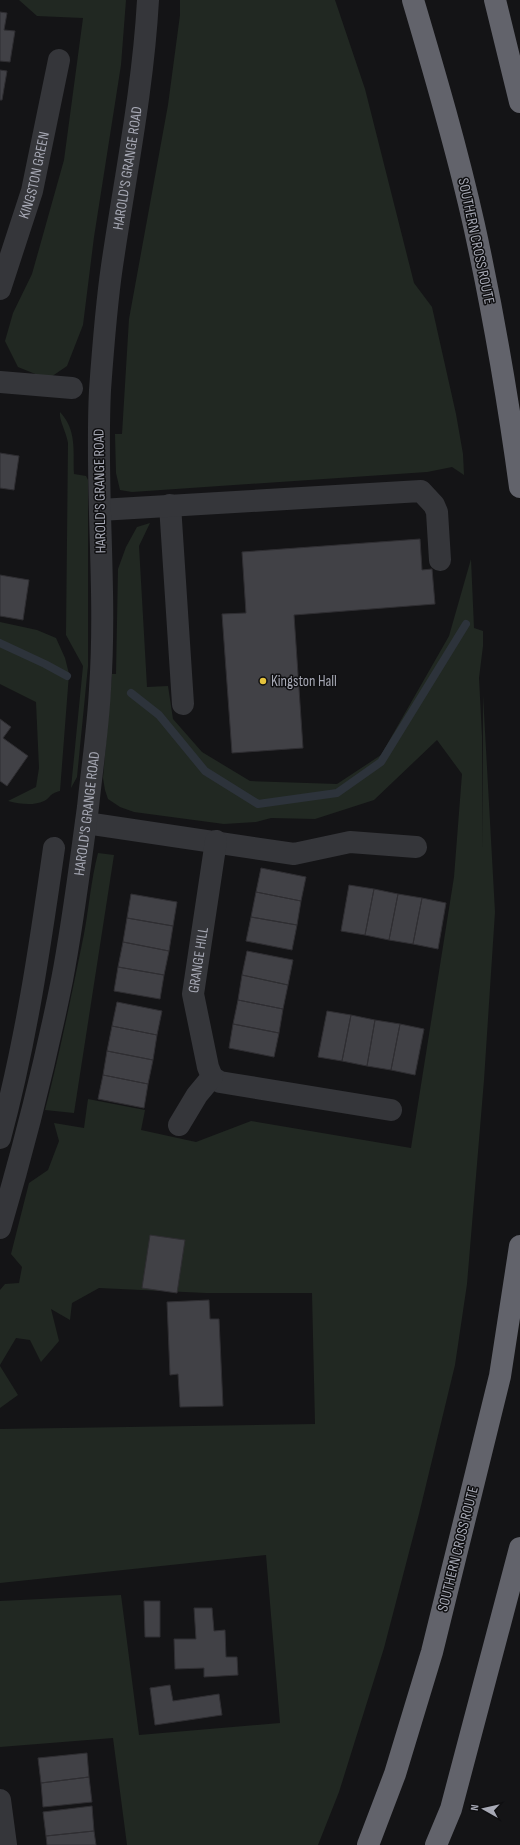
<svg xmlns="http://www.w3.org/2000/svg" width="520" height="1845" viewBox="0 0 520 1845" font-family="'Sofia Sans Condensed',sans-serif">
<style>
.green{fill:#212822}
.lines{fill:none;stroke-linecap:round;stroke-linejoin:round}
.stream{stroke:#2d333b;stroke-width:8}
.building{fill:#414146;stroke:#2f2e32}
.minor{stroke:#35363a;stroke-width:22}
.highway{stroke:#62636b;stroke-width:22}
.poi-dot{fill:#e5c33d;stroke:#0f0f11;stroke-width:1.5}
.labels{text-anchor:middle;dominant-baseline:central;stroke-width:3;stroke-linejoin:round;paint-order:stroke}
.street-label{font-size:15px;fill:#a7a9b5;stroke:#0f0f11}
.poi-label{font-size:15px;fill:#a7a9b5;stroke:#0f0f11;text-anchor:start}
</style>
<rect width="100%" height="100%" fill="#141416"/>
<path class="green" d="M19,0H126L121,65L94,237L83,325L67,366L48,379L18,367L5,341L13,313L32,274L64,160L83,18L37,16Z
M180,0H335L365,89L414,283L432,307L456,414L463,454L464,475L452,467L427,472L132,492L120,490L116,473L115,434H122L129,319L168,105L180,15Z
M60,412C77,430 73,451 74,474L86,476L88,480V666L77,777L71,788L83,666L66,635L68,443C66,431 59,421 60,412Z
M150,523L139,546L147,687L168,686L173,719L202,752L250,781L337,784L381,755L449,636L471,559L474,628L483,631V646L479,678L482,736L483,849V695L495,912L484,1080L467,1284L455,1365L419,1514L384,1648L339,1792L318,1845H127L113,1738L0,1747V1601L121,1595L139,1735L280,1723L266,1555L0,1583V1429L315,1424L312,1293H206L99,1288L72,1303L70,1320L51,1309L59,1341L41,1362L30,1340L16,1338L0,1365V1290L5,1284L19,1283L22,1267L11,1254L29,1183L48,1170L59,1141L54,1123L84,1128L88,1099L145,1110L141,1130L196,1142L251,1121L411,1148L454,877L462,774L437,740L374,800L315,819L271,818L256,822L224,824L134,812L120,807L108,799L105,790L103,778L112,674H116L118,569L126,547L137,527Z
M0,622L37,630L56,638L65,658L69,674L60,791C48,794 51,798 44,801C33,806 20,804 8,801L36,787L39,768L36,702L0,684Z
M98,853L114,855L74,1113L45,1110C60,1052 72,993 84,934C89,907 91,880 98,853Z
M0,1366L18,1395L0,1408Z"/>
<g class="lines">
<path class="stream" d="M0,643L45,664L67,676
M131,693L159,715L205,771L258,804L337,793L381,762L466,624"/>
</g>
<path class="building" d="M0,12L7,13L4,30L15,31L10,62L0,61Z
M0,70L7,71L2,100H0Z
M0,453L19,456L14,490L0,488Z
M420,539L422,570L432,569L435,604L294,615L303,748L232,753L222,614L246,613L242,552Z
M0,575L29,580L23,620L0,616Z
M0,719L11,727L3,738L28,756L7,786L0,781Z
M261,868L306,877L301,901L256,892Z
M349,885L374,889L365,935L341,931Z
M374,889L398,894L389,940L365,935Z
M256,892L301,901L297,925L251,917Z
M131,894L177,902L173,926L127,918Z
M398,894L422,898L413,944L389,940Z
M422,898L446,903L438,949L413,944Z
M251,917L297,925L292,950L246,941Z
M127,918L173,926L169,951L123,942Z
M123,942L169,951L164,975L118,967Z
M247,951L293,960L288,985L242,975Z
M118,967L164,975L160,999L114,991Z
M242,975L288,985L283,1009L238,1000Z
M238,1000L283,1009L279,1033L233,1024Z
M117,1002L162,1011L157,1035L112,1026Z
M327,1011L351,1015L342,1061L318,1057Z
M351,1015L375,1020L367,1066L342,1061Z
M375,1020L400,1024L391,1070L367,1066Z
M233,1024L279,1033L274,1057L229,1048Z
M400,1024L424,1029L415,1075L391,1070Z
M112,1026L157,1035L153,1060L107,1051Z
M107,1051L153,1060L148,1084L103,1075Z
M103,1075L148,1084L144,1108L98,1099Z
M150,1235L185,1240L177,1293L142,1288Z
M209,1300L210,1319H219L223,1406L180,1407L178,1374L170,1375L167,1302Z
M144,1601H160V1637H145Z
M194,1608H212L214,1631L225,1630L226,1657H237L238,1675L204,1677V1668L175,1669L174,1639H196Z
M170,1685L173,1701L219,1694L222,1715L155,1725L150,1688Z
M87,1753L89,1777L41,1783L38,1758Z
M89,1777L92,1802L43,1807L41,1783Z
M92,1806L94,1831L46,1836L43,1812Z
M94,1831L96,1845H47L46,1836Z"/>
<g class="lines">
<g class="minor">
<path id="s1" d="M0,289L32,191L59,60"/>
<path d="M0,382L72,388"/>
<path d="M170,505L183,704"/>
<path d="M100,510L421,491L434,505L437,512L440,560"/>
<path d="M86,823L294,854L350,842L416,847"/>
<path d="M212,1077L220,1082L232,1084L391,1110"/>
<path id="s2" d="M179,1125L197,1095L212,1077L208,1067L193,994L216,841"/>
<path d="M0,1138C26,1042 40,946 54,848"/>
<path id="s3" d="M0,1228C24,1147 45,1064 62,980C73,923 80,865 88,807C92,768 98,729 100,689C107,590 95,490 100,390C103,348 106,307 112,266C125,177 143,90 148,0"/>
<path d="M0,1800L6,1845"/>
</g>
<path class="highway" d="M413,0C435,74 457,149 474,225C493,311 508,399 520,487
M495,0L520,102
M368,1845L395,1774L432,1652L500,1376L520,1246
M436,1845L451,1809L520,1548"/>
</g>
<circle class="poi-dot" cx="263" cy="681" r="4"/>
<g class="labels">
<g class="street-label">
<text stroke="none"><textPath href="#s3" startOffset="1072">HAROLD'S GRANGE ROAD</textPath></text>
<text stroke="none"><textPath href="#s1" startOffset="119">KINGSTON GREEN</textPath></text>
<text transform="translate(476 241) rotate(78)">SOUTHERN CROSS ROUTE</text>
<text transform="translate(100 491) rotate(-91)">HAROLD'S GRANGE ROAD</text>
<text stroke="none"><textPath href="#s3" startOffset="424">HAROLD'S GRANGE ROAD</textPath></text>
<text stroke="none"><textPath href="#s2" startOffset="178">GRANGE HILL</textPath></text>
<text transform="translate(458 1549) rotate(-76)">SOUTHERN CROSS ROUTE</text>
</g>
<g class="poi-label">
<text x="271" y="681">Kingston Hall</text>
</g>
</g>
<g transform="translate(484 1809) rotate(278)" stroke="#0f0f11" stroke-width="3" paint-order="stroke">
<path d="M0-3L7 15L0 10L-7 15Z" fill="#a7a9b5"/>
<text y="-6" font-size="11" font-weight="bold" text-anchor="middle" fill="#a7a9b5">N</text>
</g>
</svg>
